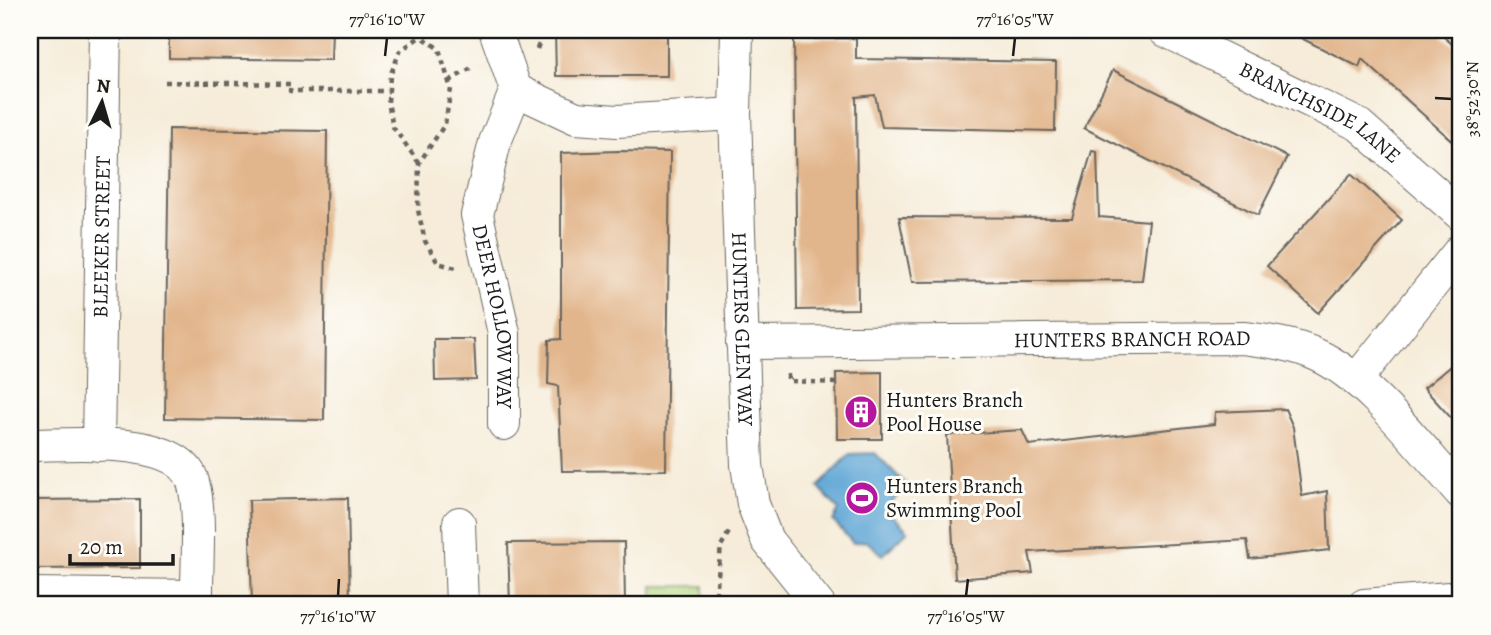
<svg xmlns="http://www.w3.org/2000/svg" width="1491" height="635" viewBox="0 0 1491 635" font-family="Alegreya,serif">
<style>
.green{fill:#afd47d;stroke:#66784c;stroke-width:2}
.water{fill:#5fa6d5;stroke:#3e6178;stroke-width:2}
.building{fill:#e2b68c}
.lines{fill:none;stroke-linecap:round;stroke-linejoin:round}
.minor-casing{stroke:#68655e;stroke-width:34}
.path{stroke:#68655e;stroke-width:4.5;stroke-dasharray:5 5;stroke-linecap:butt}
.minor{stroke:#fff;stroke-width:32}
.ticks{fill:none;stroke:#1c1c1c;stroke-width:2.5}
.labels{text-anchor:middle;dominant-baseline:central;stroke-width:6;stroke-linejoin:round;paint-order:stroke}
.street-label{font-size:21px;fill:#1c1c1c;stroke:#fdfcf7}
.poi-label{font-size:21px;fill:#1c1c1c;stroke:#fdfcf7;text-anchor:start}
.neatline{fill:none;stroke:#1c1c1c;stroke-width:2.5}
.ticks-label{font-size:18px;text-anchor:middle;fill:#1c1c1c}
</style>
<rect width="100%" height="100%" fill="#fdfcf7"/>
<filter id="ink" filterUnits="userSpaceOnUse"><feTurbulence type="fractalNoise" baseFrequency=".0143" numOctaves="2"/><feDisplacementMap in="SourceGraphic" scale="14" xChannelSelector="R" yChannelSelector="G"/><feConvolveMatrix kernelMatrix="1 2 1 2 8 2 1 2 1" color-interpolation-filters="sRGB"/></filter>
<filter id="wash" filterUnits="userSpaceOnUse"><feTurbulence type="fractalNoise" baseFrequency=".00686" numOctaves="4" result="noise"/><feDisplacementMap in="SourceGraphic" scale="28" xChannelSelector="R" yChannelSelector="G"/><feGaussianBlur stdDeviation="1.57" result="paint"/><feColorMatrix in="noise" values="0 0 0 0 0 0 0 0 0 0 0 0 0 0 0 0 0 1.4 0 .05"/><feComposite in="paint" operator="in"/></filter>
<g filter="url(#wash)">
<rect width="100%" height="100%" fill="#f6ecd9"/>
<path class="green" d="M653,586H704V605H653Z"/>
<path class="water" d="M875,453L907,485L886,509L908,531L883,555L866,541L853,543L833,521L839,510L818,487L850,454Z"/>
<g id="blocks">
<path class="building" d="M169,30H332L331,60L169,58Z
M555,30H667V76H556Z
M1285,30H1436L1461,52V149L1362,59L1359,67Z
M856,38V59L1056,62L1055,131L882,127L875,95L856,97L858,309L797,310L794,39Z
M1113,70L1287,157L1258,215L1084,128Z
M169,129L327,131L324,420L165,418Z
M618,151L670,152L666,470L562,471L558,386L548,384L549,340L561,339V153Z
M1092,151L1097,152L1099,217L1149,221L1142,280L912,282L899,217L1072,218Z
M1351,174L1402,220L1318,313L1267,266Z
M434,339H474L476,380L435,381Z
M1461,357V429L1424,388Z
M882,372V439H837L836,373Z
M1285,409L1293,427L1302,496L1327,491L1329,550L1250,559L1247,540L1029,552L1033,573L955,579L947,435L1022,430L1029,445L1214,424L1215,412Z
M348,498L350,605H252L249,500Z
M140,499V568L30,569V500Z
M624,542L625,605H510L508,543Z"/>
</g>
</g>
<g filter="url(#ink)">
<use href="#blocks" fill-opacity="0" stroke="#68655e" stroke-width="2"/>
<g class="lines">
<defs>
<g id="minor">
<path id="s1" d="M495,30L516,90L495,142L477,215L504,333V424"/>
<path id="s2" d="M737,30L735,114L747,465L753,504L767,540L819,605"/>
<path id="s3" d="M1164,30L1359,125L1461,215"/>
<path d="M516,90L576,118L617,121L735,114"/>
<path id="s4" d="M742,343L1243,338C1268,341 1293,344 1317,355C1369,378 1422,450 1461,493"/>
<path d="M1357,379L1461,249"/>
<path d="M30,445C69,445 180,434 193,482C202,512 196,572 197,605"/>
<path id="s5" d="M98,445L105,30"/>
<path d="M459,523L462,605"/>
<path d="M30,594L197,596"/>
<path d="M1364,605L1461,597"/>
</g>
</defs>
<use href="#minor" class="minor-casing"/>
<path class="path" d="M421,30V36L439,49L451,89L445,124L419,163L418,210L425,241L438,263L456,268
M537,49L544,30
M449,81L473,67
M165,82L291,84L290,91H389
M419,163L393,127L388,102L390,76L400,51L421,36
M788,374V381L836,383
M715,605L721,546L729,532"/>
<use href="#minor" class="minor"/>
</g>
</g>
<path class="ticks" d="M385,56L387,38M1013,56L1015,38M1435,98L1452,99M338,596L339,579M966,596L968,579"/>
<defs>
<symbol id="building-disc" viewBox="-11 -11 22 22"><circle r="9.5" fill="#b5179e" stroke="#fdfcf7"/><path d="M-4-6H4V6H1V3H-1V6H-4ZM-2.5-4.3h1.7v1.8h-1.7ZM.8-4.3h1.7v1.8H.8ZM-2.5-1h1.7V.8h-1.7ZM.8-1h1.7V.8H.8Z" fill="#fff"/></symbol>
<symbol id="stadium-disc" viewBox="-11 -11 22 22"><circle r="9.5" fill="#b5179e" stroke="#fdfcf7"/><path d="M0-5a6.5 5 0 1 0 0 10a6.5 5 0 1 0 0-10ZM-3.5-1.8h7v3.6h-7Z" fill="#fff"/></symbol>
</defs>
<g fill-rule="evenodd">
<use href="#building-disc" x="842" y="393" width="38" height="38"/>
<use href="#stadium-disc" x="843" y="479" width="38" height="38"/>
</g>
<g class="labels">
<g class="street-label">
<text stroke="none"><textPath href="#s3" startOffset="177">BRANCHSIDE LANE</textPath></text>
<text stroke="none"><textPath href="#s5" startOffset="208">BLEEKER STREET</textPath></text>
<text stroke="none"><textPath href="#s1" startOffset="298">DEER HOLLOW WAY</textPath></text>
<text stroke="none"><textPath href="#s2" startOffset="299">HUNTERS GLEN WAY</textPath></text>
<text stroke="none"><textPath href="#s4" startOffset="390">HUNTERS BRANCH ROAD</textPath></text>
</g>
<g class="poi-label">
<text x="886" y="400">Hunters Branch<tspan x="886" dy="24">Pool House</tspan></text>
<text x="886" y="486">Hunters Branch<tspan x="886" dy="24">Swimming Pool</tspan></text>
</g>
</g>
<rect width="1491" height="635" fill="none" stroke="#fdfcf7" stroke-width="77"/>
<g transform="translate(102 102) rotate(5)" stroke="#fdfcf7" stroke-width="5" paint-order="stroke">
<path d="M0-5L12 26L0 18L-12 26Z" fill="#1c1c1c"/>
<text y="-10" font-size="19" font-weight="bold" text-anchor="middle" fill="#1c1c1c">N</text>
</g>
<path d="M70 554v10h103v-10" fill="none" stroke="#1c1c1c" stroke-width="3.5"/>
<text x="80" y="554" font-size="21" fill="#1c1c1c" stroke="#fdfcf7" stroke-width="5" paint-order="stroke">20 m</text>
<rect x="38" y="38" width="1414" height="558" class="neatline"/>
<g class="ticks-label">
<text x="387" y="25">77°16'10"W</text>
<text x="1015" y="25">77°16'05"W</text>
<text transform="translate(1472 99) rotate(-90)" y="6">38°52'30"N</text>
<text x="338" y="622">77°16'10"W</text>
<text x="966" y="622">77°16'05"W</text>
</g>
</svg>
